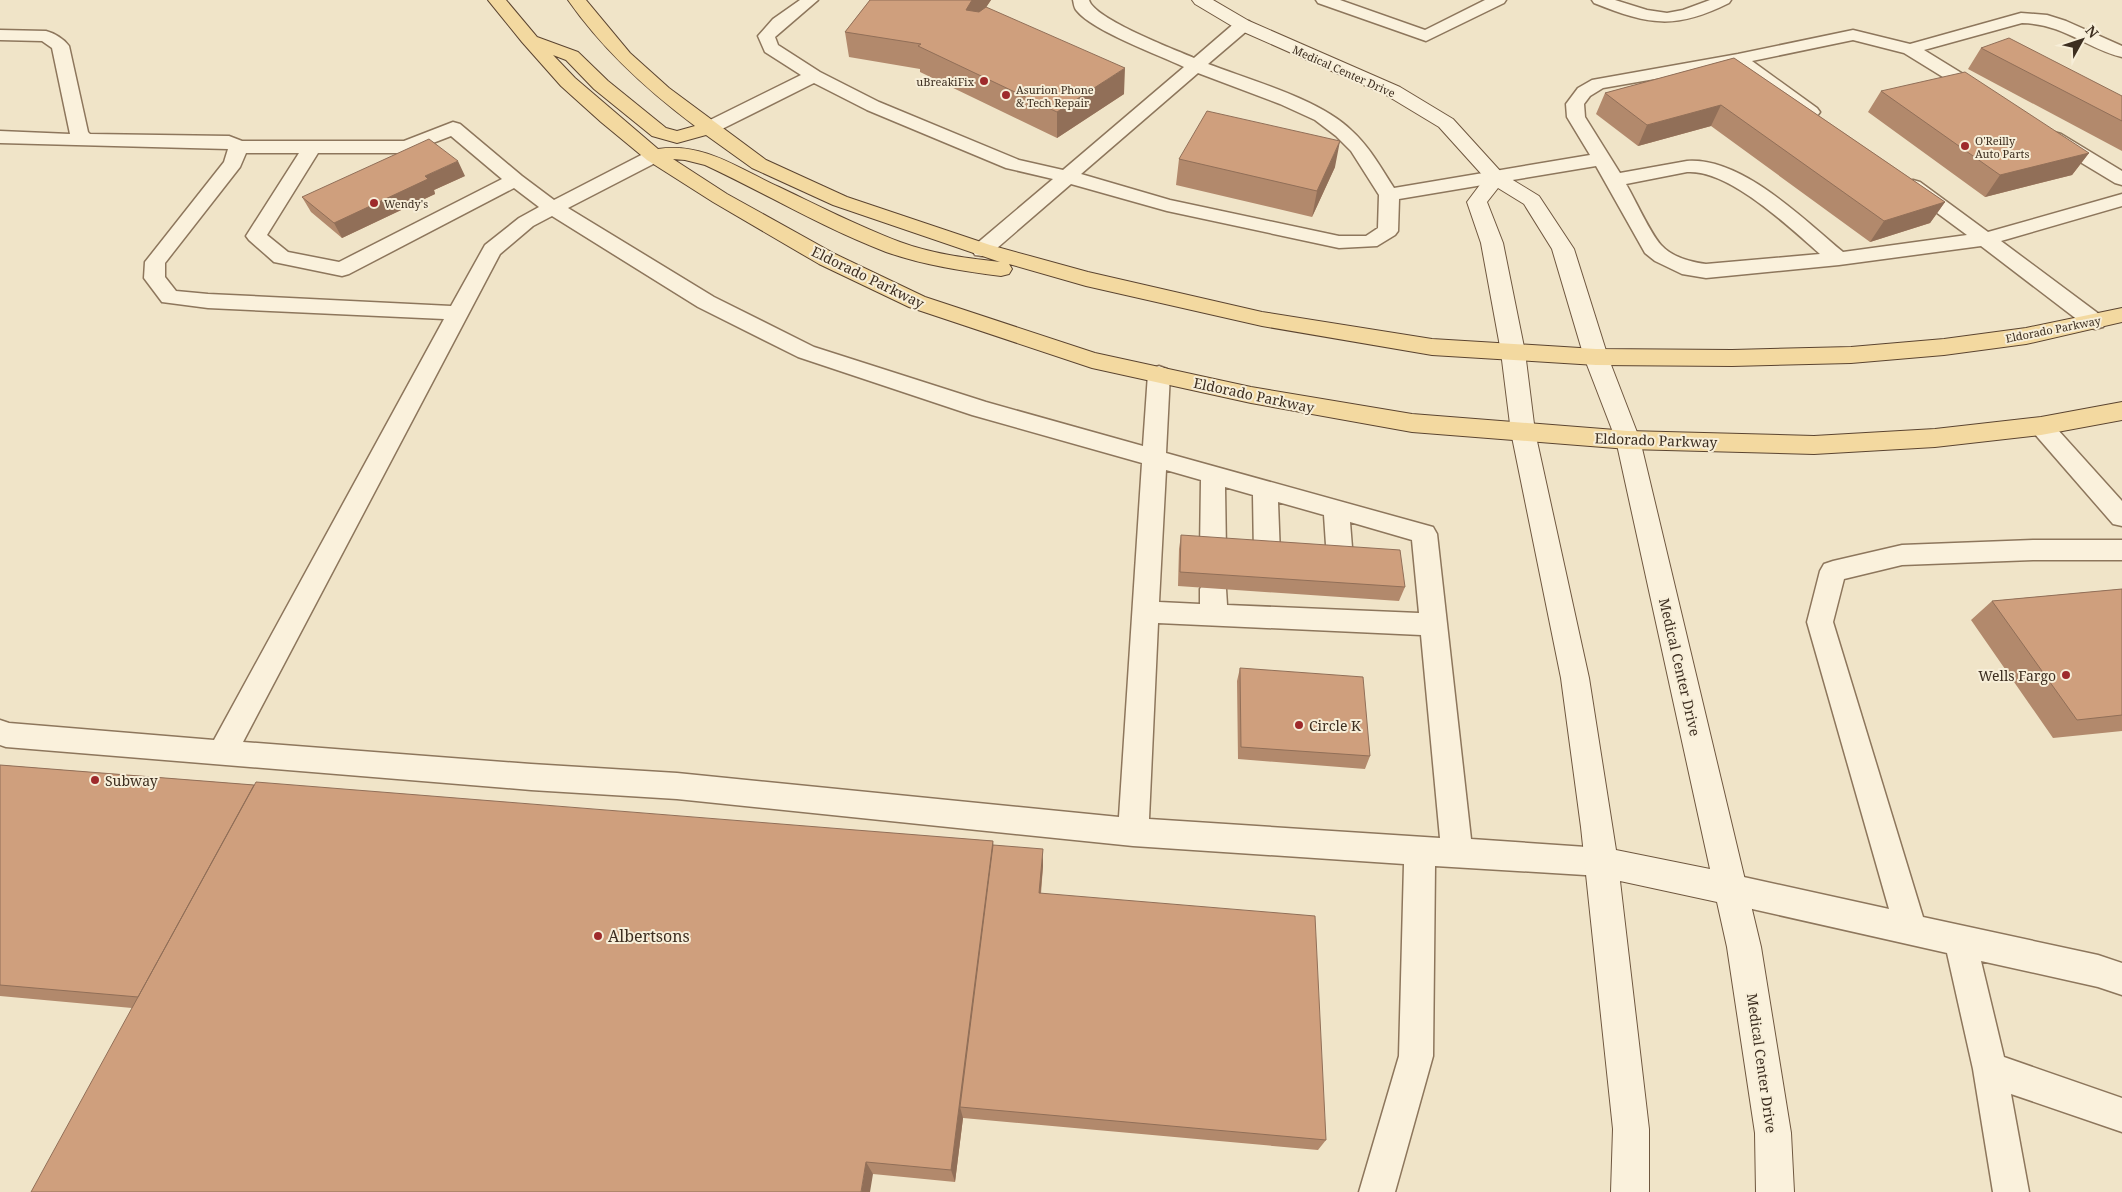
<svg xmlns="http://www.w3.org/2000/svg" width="2122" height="1192" viewBox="0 0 2122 1192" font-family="'Noto Serif',serif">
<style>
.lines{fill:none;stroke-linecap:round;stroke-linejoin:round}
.lane-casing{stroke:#8d765c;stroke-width:3}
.secondary-casing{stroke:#6f573f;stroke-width:2}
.primary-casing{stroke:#5b4430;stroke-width:2}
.lane{fill:#faf1dc;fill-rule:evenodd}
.secondary{fill:#faf1dc;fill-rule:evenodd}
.primary{fill:#f3d9a0;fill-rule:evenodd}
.wall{fill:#b2896c}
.shaded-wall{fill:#916f58}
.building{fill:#cf9f7d;stroke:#916f58}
.poi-dot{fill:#9e2a2b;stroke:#f7eed8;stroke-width:2}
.labels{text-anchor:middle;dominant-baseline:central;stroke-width:4;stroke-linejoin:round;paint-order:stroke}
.far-street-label{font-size:11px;fill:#3d2e20;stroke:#f7eed8}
.far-poi-label{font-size:11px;fill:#3d2e20;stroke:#f7eed8;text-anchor:start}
.street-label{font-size:14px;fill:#3d2e20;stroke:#f7eed8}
.poi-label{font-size:14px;fill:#3d2e20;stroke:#f7eed8;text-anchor:start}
.near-poi-label{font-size:16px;fill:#3d2e20;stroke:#f7eed8;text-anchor:start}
</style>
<rect width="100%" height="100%" fill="#f0e4c8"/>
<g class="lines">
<defs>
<path id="lane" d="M800,0H818L775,37L778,45L820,72L879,102L1019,160L1063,170L1184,67C1159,55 1093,31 1077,11C1074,8 1074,4 1073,0H1089C1094,19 1174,49 1194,58L1237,21H1249L1251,25L1249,29L1208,64C1250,80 1319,99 1351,130C1369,146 1381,168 1394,188L1590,155L1567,117L1566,104L1578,88L1592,80L1738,54L1853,30L1910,44L2021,13L2047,15L2066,21L2122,46V57C2085,48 2065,24 2022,23L1924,50L1989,90L1992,94L1989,98L1983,99L1977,98L1904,53L1853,40L1752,61L1817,108L1820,112L1817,116L1811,117L1805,116L1735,65L1603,88L1590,96L1584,104L1585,117L1620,173L1687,161C1742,157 1803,219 1843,252L1967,235L1906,190L1903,186L1906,182L1913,180L1920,182L1988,232L2122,194V206L2001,241L2103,317L2106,322L2103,327L2095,329L2087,327L1981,246L1839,265L1706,278L1682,274L1655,261L1645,253L1596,166L1399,199L1398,231L1395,235L1377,246L1339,248L1167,211L1071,184L989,255L982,256L975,255L972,250L975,245L1053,179L1006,168L867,110L814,83L716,132L709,134L702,132L700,128L702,124L801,75L765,52L758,36L773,19ZM1198,73L1280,104L1315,120L1336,136L1351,151L1379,195L1378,228L1366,236H1339L1170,200L1081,174ZM1687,172C1729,169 1789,227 1820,254L1706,264C1690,262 1672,257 1661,245C1650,233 1635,199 1626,184Z
M1316,0H1340L1425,30L1485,0H1506L1504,3L1426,41L1318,3Z
M1592,0H1615L1647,10L1667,13L1683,10L1710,0H1731L1729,3C1675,30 1649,25 1594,3Z
M0,30L46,31C54,33 64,39 69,46L88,132L90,134L229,136L242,141H404L453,122L460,124L522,176L554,200L647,152L654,150L661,152L663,156L661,160L568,208L714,297L814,347L986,402L1143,446L1148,374L1151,369L1159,366L1167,369L1170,374L1166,453L1433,527L1437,534L1471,839L1601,848L1612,852L1616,862L1612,872L1601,876L1435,866L1433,1056L1395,1192H1359L1399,1056L1404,864L1133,846L677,799L531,790L6,747L0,745V720L9,723L214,740L444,319L208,308L162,302L144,278L145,262L224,162L228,149L0,143V131L70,134L52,48L42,41L0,40ZM451,136L502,179L339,262L288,252L267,235L318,153H407ZM246,153H299L246,236L249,240L274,262L342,276L349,274L514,188L539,207L519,218L485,245L451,306L208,294L176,291L165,277V263L240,167ZM552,216L698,307L798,357L972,415L1142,463L1119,817L677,773L531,764L243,742L500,254L533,226ZM1166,470L1201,480L1200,552L1204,559L1213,562L1222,559L1226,552L1225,487L1253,495L1254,555L1258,562L1267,565L1276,562L1280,555L1278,502L1324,515L1327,560L1331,567L1340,570L1349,567L1353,560L1350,522L1412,540L1419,613L1227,605L1226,589L1222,582L1213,579L1204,582L1200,589V604L1159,602ZM1158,623L1421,635L1440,838L1149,819Z
M2054,132L2061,134L2122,171V185L2115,183L2047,142L2045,138L2047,134Z
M2041,418L2049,420L2122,501V526L2113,524L2033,432L2029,426L2033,420Z
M2033,540H2122V560H2033L1902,565L1844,579L1833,622L1923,917L2098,955L2122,963V995L2098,987L1981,961L2004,1057L2122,1098V1132L2011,1094L2029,1192H1993L1973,1069L1947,953L1730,904L1719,899L1714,889L1719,879L1730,874L1889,909L1807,622L1820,571L1824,564L1833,561L1902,545Z"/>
<path id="secondary" d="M1192,0H1213L1249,21L1400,87L1453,119L1503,174L1539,196L1574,249L1608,357L1640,440L1761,947L1791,1133L1794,1192H1756L1755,1133L1727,947L1717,902L1620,881L1649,1129V1192H1611L1613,1129L1581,827L1561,678L1511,432L1501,352L1481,243L1467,202L1485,178L1439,127L1386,95L1237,29L1195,4ZM1498,188L1524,204L1552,249L1584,357L1616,440L1710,869L1616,850L1589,678L1535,432L1525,352L1503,243L1487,202Z"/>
<path id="primary" d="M488,0H506L537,37L578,52L608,81L666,128L677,131L695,126C647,90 603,50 568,0H586L630,53L669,88L766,160L847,197L990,245L1088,272L1262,312L1432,339L1596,349L1732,350L1851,347L1944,339L2026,328L2122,308V322L2026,344L1944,355L1851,363L1732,366L1596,365L1432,355L1262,326L1086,286L1009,264L1012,269L1009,274L1001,276C962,271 923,265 886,252C823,228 765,193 705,165L685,160L673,159L727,194L835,254L925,297L1095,353L1251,387L1412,414L1628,431L1814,436L1935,429L2041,417L2122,402V420L2041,435L1935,447L1814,454L1628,449L1412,432L1251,403L1092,368L909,307L819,264L713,202L647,160L601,122L561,86L522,42ZM553,55L566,60L594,89L652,136L677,143L706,135L752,168L833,205L1000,262C966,258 932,254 900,242C858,226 819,206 779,187C739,169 704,142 658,149L575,78Z"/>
</defs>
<use href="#lane" class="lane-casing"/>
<use href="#secondary" class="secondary-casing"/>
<use href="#primary" class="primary-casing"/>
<use href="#lane" class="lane"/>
<use href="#secondary" class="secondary"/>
<use href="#primary" class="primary"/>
</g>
<path class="wall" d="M870,0H991L986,7L1124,94L1057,138L920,72V69L849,57L845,32Z
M1981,48L2122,96V151L1968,69Z
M1734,58L1945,202L1930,223L1870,242L1711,126L1638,146L1596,114L1605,93Z
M1881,91L2089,153L2072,175L1985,197L1868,112Z
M1179,159L1335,167L1312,217L1176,185Z
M465,176L434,190L435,194L342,238L311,212L302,197Z
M1181,535L1405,587L1399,601L1178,586L1179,549Z
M2122,589V731L2053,738L1971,620L1992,601Z
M1240,668L1370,756L1365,769L1238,759L1237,681Z
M0,765L254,785L993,841V845L1043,866L1041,894L1326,1140L1318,1150L963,1118L955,1182L873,1174L132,1008L0,996Z"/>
<path class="shaded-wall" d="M972,0H991L967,36L966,10Z
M1125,68L1124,94L1057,138V112Z
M1721,105L1711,126L1638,146L1647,125Z
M1340,141L1335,167L1312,217L1317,191Z
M2089,153L2072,175L1985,197L2000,175Z
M458,161L465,176L434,190L435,194L342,238L334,223L425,176Z
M1945,202L1930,223L1870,242L1884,221Z
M993,841L995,862L960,1107L963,1118L955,1182L951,1170Z
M1043,849V866L1039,909V893Z
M866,1162L873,1174L870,1192H861Z"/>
<path class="building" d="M870,0H972L966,10L979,12L986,7L1125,68L1057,112L918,46L921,44L845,32Z
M2009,38L2122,96V121L1981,48Z
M1734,58L1945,202L1884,221L1721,105L1647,125L1605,93Z
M1965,72L2089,153L2000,175L1881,91Z
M1207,111L1340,141L1317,191L1179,159Z
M429,139L458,161L425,176L428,179L334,223L302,197Z
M1181,535L1400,550L1405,587L1180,572Z
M2122,589V715L2077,720L1992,601Z
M1240,668L1363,677L1370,756L1241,747Z
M0,765L254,785L138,997L0,985Z
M256,782L993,841L951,1170L866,1162L861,1192H31Z
M993,845L1043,849L1039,893L1315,916L1326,1140L960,1107Z"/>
<g class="poi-dot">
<circle cx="984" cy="81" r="5"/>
<circle cx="1006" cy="95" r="5"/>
<circle cx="1965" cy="146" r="5"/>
<circle cx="374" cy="203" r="5"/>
<circle cx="2066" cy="675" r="5"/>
<circle cx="1299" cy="725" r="5"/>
<circle cx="95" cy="780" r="5"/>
<circle cx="598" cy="936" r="5"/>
</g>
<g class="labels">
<g class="far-street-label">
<text transform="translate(1344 71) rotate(24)">Medical Center Drive</text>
<text transform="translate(2053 329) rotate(-11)">Eldorado Parkway</text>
</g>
<g class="far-poi-label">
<text x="974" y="81" text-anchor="end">uBreakiFix</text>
<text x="1016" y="89">Asurion Phone<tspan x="1016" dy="13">&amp; Tech Repair</tspan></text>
<text x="1975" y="140">O'Reilly<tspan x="1975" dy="13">Auto Parts</tspan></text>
<text x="384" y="203">Wendy's</text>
</g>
<g class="street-label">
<text transform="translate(868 277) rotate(26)">Eldorado Parkway</text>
<text transform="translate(1254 395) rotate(12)">Eldorado Parkway</text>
<text transform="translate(1656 440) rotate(2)">Eldorado Parkway</text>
<text transform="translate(1680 667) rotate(77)">Medical Center Drive</text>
<text transform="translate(1762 1063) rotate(82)">Medical Center Drive</text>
</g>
<g class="poi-label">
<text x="2056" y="675" text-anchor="end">Wells Fargo</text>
<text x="1309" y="725">Circle K</text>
<text x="105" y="780">Subway</text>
</g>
<g class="near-poi-label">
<text x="608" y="936">Albertsons</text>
</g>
</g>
<g transform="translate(2082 40) rotate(50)" stroke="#f7eed8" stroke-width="4" paint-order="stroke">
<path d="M0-4L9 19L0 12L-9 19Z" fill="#3d2e20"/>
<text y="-8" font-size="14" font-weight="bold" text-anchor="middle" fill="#3d2e20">N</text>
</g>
</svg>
